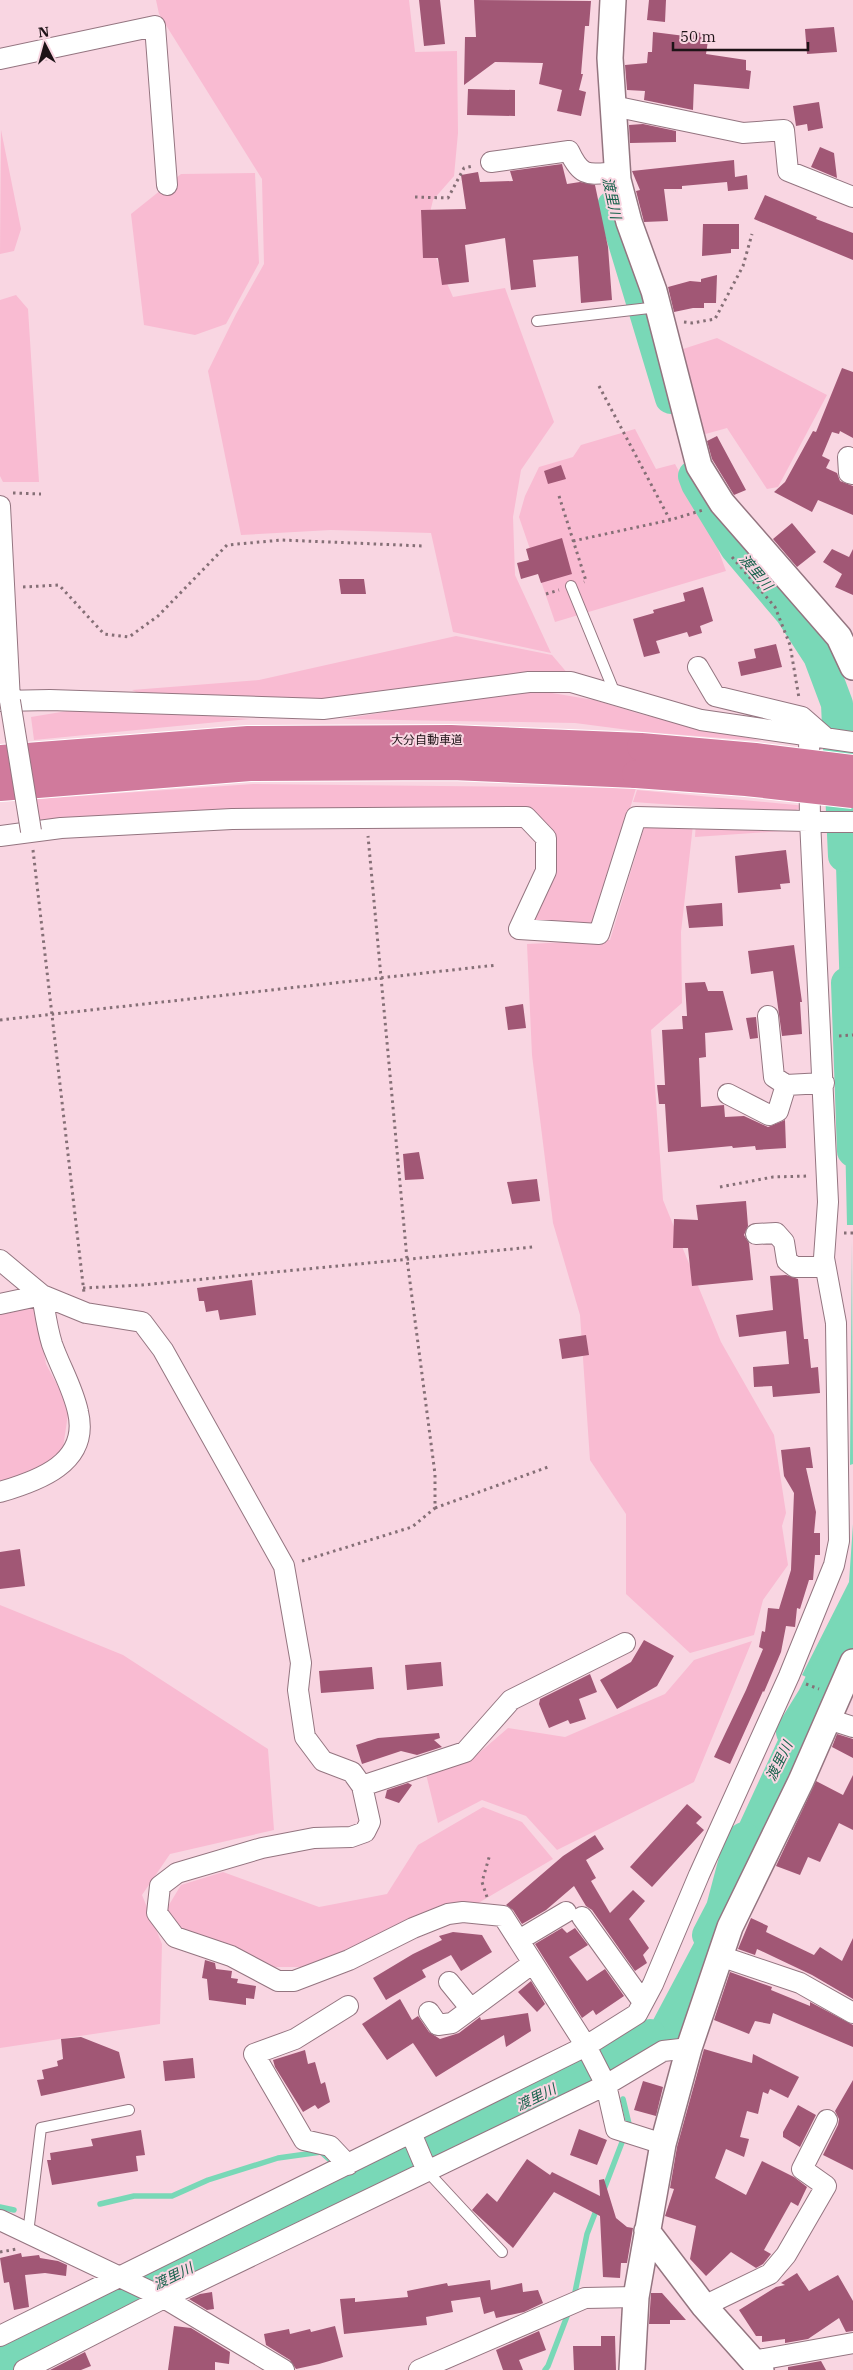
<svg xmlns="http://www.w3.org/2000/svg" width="853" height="2370" viewBox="0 0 853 2370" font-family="'IBM Plex Serif','Noto Sans JP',serif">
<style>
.green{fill:#f9bbd2}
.water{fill:#79d8b7}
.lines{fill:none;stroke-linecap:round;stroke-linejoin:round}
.stream{stroke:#79d8b7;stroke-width:5.5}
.river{stroke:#79d8b7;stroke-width:32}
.building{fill:#a15775}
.service-casing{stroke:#947580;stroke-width:12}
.minor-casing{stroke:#947580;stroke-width:22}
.tertiary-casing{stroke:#947580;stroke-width:28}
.motorway-casing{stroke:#fff;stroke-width:30}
.path{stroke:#856f76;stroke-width:3;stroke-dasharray:2.5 4;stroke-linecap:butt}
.service{stroke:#fff;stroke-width:10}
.minor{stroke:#fff;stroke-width:20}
.tertiary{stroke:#fff;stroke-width:25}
.motorway{stroke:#d07a9c;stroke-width:28}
.minor-bridge-casing{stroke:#947580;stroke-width:22;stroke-linecap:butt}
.motorway-bridge-casing{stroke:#fff;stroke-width:30;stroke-linecap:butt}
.minor-bridge{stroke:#fff;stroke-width:20}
.motorway-bridge{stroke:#d07a9c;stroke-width:28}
.labels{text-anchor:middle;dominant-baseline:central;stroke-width:4;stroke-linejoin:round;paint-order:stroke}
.street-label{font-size:12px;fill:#1e1317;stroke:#f9d6e2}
.water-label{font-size:14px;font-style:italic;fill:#17624c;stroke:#f9d6e2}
</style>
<rect width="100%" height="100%" fill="#f9d6e2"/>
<path class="green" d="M156,0H409L415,52L457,51L458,133L454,176L433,200L425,233L453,297L505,288L554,422L521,470L513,517L515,575L551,653L453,632L431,533L331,530L241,535L208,371L236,314L264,264L262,179L159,14Z
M1,130L21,229L14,251L0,254Z
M255,173L259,263L226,324L195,335L144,325L131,214L181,174Z
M16,295L28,309L39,482H3L0,476V300Z
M717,338L827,395L778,487L767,489L727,428L702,435L683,349Z
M635,429L656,469L675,464L710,527L726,571L555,622L519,517L525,496L539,467L573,457L581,445Z
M456,636L552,655L569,675L347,703L140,694L132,690L259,680Z
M540,691L594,700L644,715L762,741L644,732L575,723L341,719L465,700Z
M91,707L249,719L34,740L31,717Z
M253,784L636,788L596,926L532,922L550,872L530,811L38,822L36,799Z
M637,790L807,806L787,813L633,802Z
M696,822L797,830L695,837Z
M693,825L681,932L682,1003L651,1030L663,1200L721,1342L774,1435L786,1513L782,1526L788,1565L763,1600L754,1635L690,1653L626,1594V1514L590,1460L580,1315L553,1223L532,1055L527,944L610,940L644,828Z
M36,1306L46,1364L69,1407L62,1455L0,1503V1312Z
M0,1605L123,1655L268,1749L274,1830L170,1854L142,1895L162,1944L160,2024L0,2048Z
M752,1641L694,1782L557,1850L526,1816L482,1800L438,1823L426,1774L472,1759L508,1728L565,1737L665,1694L694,1660Z
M483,1807L522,1822L553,1859L475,1905L354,1953L308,1967H275L187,1935L164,1913L181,1885L223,1872L319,1907L387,1894L418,1845Z"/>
<path class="water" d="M853,832V1028H841L835,833Z
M843,1043H853V1225H847Z
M852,1241L853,1464L850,1465Z
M853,1524V1648L835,1691L802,1675L849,1582Z
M801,1690L830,1702L742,1887L716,1874Z
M721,1892L737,1900L680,2037L620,2071L607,2050L651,2024Z"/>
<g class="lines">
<path class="stream" d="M603,2192L629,2124L623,2099
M100,2204L134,2196H172L208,2180L278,2158L321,2152L331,2161
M0,2207L14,2210
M574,2297L587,2234L597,2208
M545,2370L548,2366L569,2311"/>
<path class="river" d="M613,206L671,398
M694,476L697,484L736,548L791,613L819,656L837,704L844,856
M847,983L853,1151
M792,1732L813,1698L853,1616
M708,1935L722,1908L735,1859L744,1838
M0,2361L626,2052L650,2035"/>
</g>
<path class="building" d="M419,0H440L445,44L424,46Z
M474,0L591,1L589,26H585L581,74H583L579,90L586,92L581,116L557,111L562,90L539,84L543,63L495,62L464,85L465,37H476Z
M649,0H666L665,22L647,20Z
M834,27L837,52L807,54L805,29Z
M653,32L693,37L694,32L709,34L706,54L746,60V70L751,71L749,89L694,84L693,110L644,100L645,91L627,90L625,65L647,63L648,52H652Z
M468,89L515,90V116L467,115Z
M819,102L823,128L808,131L807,124L796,126L793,106Z
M629,125L643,124L676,131V142L630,143Z
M820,147L834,153L837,178L811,167Z
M734,160L735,177L747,175L748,189L728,191L727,182L682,186V189H664L668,221L644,222L636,191L640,190L632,171Z
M562,164L567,184L580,182L595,185L608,247L612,300L581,303L578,256L533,260L536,287L511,290L505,238L465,245L469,282L442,285L438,258H423L421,210L466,209L461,175L478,172L480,182L513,181L510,171Z
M765,195L817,217L816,219L853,233V260L754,219Z
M703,224H739V249H731V253L702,256Z
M717,275L716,303H704V308H693L674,312L668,287L690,281L701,282V279Z
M842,368L853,372V438L840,431L839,434L832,432L822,456L830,460L826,468L837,473L840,481L853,486V515L818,500L812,512L774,492L785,482L813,431L816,432Z
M717,436L746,490L734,495L712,459L707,441Z
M561,465L566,479L548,484L544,471Z
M792,523L816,552L797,567L773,539Z
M562,538L572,574L541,583L538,574L521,579L517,563L529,560L526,549Z
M832,549L849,557L853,549V595L835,587L842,574L823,562Z
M339,579H364L366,594H341Z
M703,587L713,621L700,626L702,633L689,637L687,632L656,641L660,653L644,657L633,619L654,613L653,610L685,601L683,593Z
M776,644L782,667L741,676L738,662L756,658L754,649Z
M786,850L790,883L780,884L781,889L738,893L735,856Z
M722,903L723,926L689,928L686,906Z
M794,945L802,1002H800L802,1034L782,1036L773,971L751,974L748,951Z
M705,982L708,991H723L733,1030L705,1033L706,1057L699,1058L701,1107L724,1105L725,1117L744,1116L768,1127L785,1120L786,1148L756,1150L755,1146L733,1148L732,1146L668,1152L665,1104H659L657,1085H665L662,1030L683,1029L682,1016H687L685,983Z
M523,1004L526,1028L508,1030L505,1007Z
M756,1017L758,1038L750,1039L746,1018Z
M419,1152L424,1179L405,1180L403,1154Z
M537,1179L540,1201L512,1204L507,1182Z
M746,1201L748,1226L744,1235L749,1243L753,1280L692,1286L688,1248H673L674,1219L698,1220L696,1205Z
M786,1275L798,1279L804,1339H808L811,1368L818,1367L820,1393L773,1397L772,1386L754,1387L753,1367L789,1364L786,1331L739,1337L736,1315L773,1310L770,1276Z
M252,1280L256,1315L220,1320L218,1310L206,1312L204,1301H199L197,1288Z
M586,1335L589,1355L562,1359L559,1339Z
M810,1447L813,1468H806L816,1512L814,1533H820V1555H815L813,1580H809L800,1609L797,1608L795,1627L786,1626L781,1652L764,1692L763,1691L730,1764L714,1757L746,1690L763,1649L759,1647L762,1631L765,1632L768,1608L779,1609L791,1570L794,1493L784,1476L781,1450Z
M20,1549L25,1586L0,1589V1552Z
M644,1640L674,1656L657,1686L617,1709L600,1680L631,1662Z
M441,1662L443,1686L407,1690L405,1665Z
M372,1667L374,1689L321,1693L319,1671Z
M590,1674L597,1692L579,1699L586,1719L570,1724L568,1720L549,1728L539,1704L540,1699Z
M439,1733L440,1738L434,1740L442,1747L417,1755L401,1751L362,1764L356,1745L378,1738Z
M837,1734L853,1739V1758L832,1747Z
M853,1775V1830L839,1823L820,1862L808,1857L800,1875L776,1866L816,1781L843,1795Z
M408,1783L412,1785L399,1803L385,1798L387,1790Z
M687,1804L702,1817L696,1823L704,1830L652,1887L630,1867Z
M595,1835L604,1849L586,1860L596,1878L591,1881L610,1913L633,1890L645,1901L629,1919L649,1948L643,1955L647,1963L635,1971L592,1910L586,1906L574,1886L546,1910L522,1924L513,1910L506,1905L563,1856Z
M751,1918L768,1926L766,1932L814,1955L820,1947L842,1961L853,1938V1999L812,1975L757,1949L755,1955L738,1949Z
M562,1928L567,1933L575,1928L588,1945L569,1957L587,1981L605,1969L624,1996L596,2015L593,2010L582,2018L535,1944Z
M453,1932L482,1935L492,1952L461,1971L451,1955L422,1970L426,1977L386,2000L373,1978L413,1954L442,1940L439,1936Z
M205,1960L215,1963L216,1969L232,1971L231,1978L238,1979L237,1983L256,1986L254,1999L246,1998V2005L209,2000L207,1979L202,1978Z
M730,1972L772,1987L771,1990L810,2006V2002L853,2025V2047L773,2013L770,2024L755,2021L749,2034L714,2020Z
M531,1981L545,2004L537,2012L518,1992Z
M400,1999L412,2020L418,2016L429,2032L440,2039L459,2033L480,2017L481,2020L528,2013L531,2031L506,2047L504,2035L436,2077L413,2043L387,2060L362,2024Z
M81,2037L119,2052L125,2078L41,2096L37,2080L44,2079L42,2070L58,2066L57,2061L63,2059L61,2039Z
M704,2049L752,2063L753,2054L799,2077L788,2098L770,2089L768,2094L763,2092L758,2114L747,2111L740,2137L749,2139L744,2157L726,2149L715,2178L746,2195L762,2161L794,2177L807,2187L798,2206L791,2202L764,2250L771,2254L763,2264L756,2268L731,2252L706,2276L690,2259L696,2226L665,2216L674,2189L670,2188L677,2147Z
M305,2050L308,2064L315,2062L321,2084L325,2082L330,2102L318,2109L315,2105L303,2112L275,2067L273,2060Z
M193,2058L195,2078L165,2081L163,2061Z
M853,2080V2170L823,2155L838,2125L839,2119L835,2111Z
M643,2081L663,2087L656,2116L634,2110Z
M798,2105L816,2115L800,2147L783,2137V2132Z
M579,2129L607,2140L597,2165L570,2155Z
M141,2130L145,2155L136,2156L138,2171L52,2185L47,2160H51L50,2153L93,2146L91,2139Z
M527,2159L550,2175L552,2172L600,2196L599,2180L604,2179L616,2218L627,2227L633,2228L627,2263H621L620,2278L603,2277L600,2216L554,2192L513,2248L472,2210L487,2193L497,2202Z
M21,2253L22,2257L39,2255L40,2258L58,2261L67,2265L66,2276L45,2273L25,2275L29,2307L14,2310L9,2282L4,2283L0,2258Z
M797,2273L809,2291L838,2275L853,2301V2331L846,2332L839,2318L808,2339L785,2343V2339L762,2342V2336H756L739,2310L776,2287L785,2285L781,2283Z
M490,2280L491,2290L522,2283L523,2292L538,2290L543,2303L524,2312L496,2318L494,2311L484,2314L480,2297L451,2301L453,2312L426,2317L427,2325L344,2334L340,2299L355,2298V2302L408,2297L407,2291L447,2283L448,2286Z
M212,2292L214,2309L207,2310L189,2299L200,2294Z
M651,2293H662L686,2320H670V2324H649Z
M174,2326L191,2328L230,2352L229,2364L215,2362V2370H168Z
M335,2326L343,2357L319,2364L296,2369L290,2360L266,2345L264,2334L289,2329L290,2334L310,2329L311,2332Z
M539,2331L546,2350L519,2360L523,2370H503L496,2350Z
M601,2336H615L616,2370H574L573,2346H601Z
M85,2352L91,2366L81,2370H50Z
M821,2361L826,2370H788V2367Z"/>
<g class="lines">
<defs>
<path id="service" d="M537,321L658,307
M571,586L616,696
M427,2171L502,2252
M28,2233L41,2128L129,2110"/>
<path id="minor" d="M0,59L155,26L167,185
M613,106L743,133L784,130L788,171L853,197
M491,162L569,151C582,179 589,174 617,172
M848,457L849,473L853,474
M0,506L10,701
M698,667L715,696L802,717L826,738
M0,701L50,700L323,709L529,682H571L701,720L853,742
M0,836L61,828L232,819L526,817L546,838V871L519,929L599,934L636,817L853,822
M768,1016L774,1077L786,1085
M728,1094L769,1115L778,1111L786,1085L824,1083
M756,1234L776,1233L784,1242L787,1261L795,1267H825
M0,1260L42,1295L86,1313L142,1322L163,1350L284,1566L301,1663L298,1690L305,1737L323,1761L352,1772L362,1786L370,1822L365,1832L351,1837L314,1838L262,1848L177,1873L160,1886L157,1913L175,1937L231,1956L278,1981H294L349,1960L413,1928L448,1914L463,1912L503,1916L586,2046L606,2085L616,2129L663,2144
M0,1304L42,1295
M0,1492C38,1481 90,1463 78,1412C73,1388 60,1367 52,1344C47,1328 45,1312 42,1295
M828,1719L853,1727
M362,1786L465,1752L511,1700L625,1643
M582,1917L643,2002
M519,1940L566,1912
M720,1956L800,1983L853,2013
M449,1982L471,2009
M429,2012L438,2025L452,2023L533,1963
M411,2133L427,2171
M348,2165L330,2146L304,2140L254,2054L295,2039L348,2006
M0,2220L164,2298L284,2370
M704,2306L770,2274L786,2255L826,2186L802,2169L827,2120
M0,2336L586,2046L637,2014L653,1984L699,1875L789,1676L834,1565L839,1541L836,1323L824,1258L828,1202L810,820L809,737
M753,2361L853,2343
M24,2370L164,2298L606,2085L663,2051L689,2048
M419,2370L585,2298L636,2297"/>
<path id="tertiary" d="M613,0L610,58L618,180L629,222L654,291L699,466L722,503L839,637L853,667
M647,2231L704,2306L761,2370
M632,2370L636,2297L663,2144L689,2048L730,1927L801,1781L853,1662"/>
<path id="motorway" d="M0,759L248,740L451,739L641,747
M0,787L250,767L452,766L636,774"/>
</defs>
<use href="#service" class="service-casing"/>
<use href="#minor" class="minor-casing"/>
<use href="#tertiary" class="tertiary-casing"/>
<use href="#motorway" class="motorway-casing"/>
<path class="path" d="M415,197L448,198L464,168L473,166
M684,322L692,323L715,319L743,266L752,234
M599,386L670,520
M13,493L41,494
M559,496L586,581L584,582
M573,541L670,520L703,510
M732,557L775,607L790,645L799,698
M23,587L59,585L104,634L129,637L158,616L227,545L282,540L423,546
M546,594L559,590
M33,850L84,1293
M0,1020L497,965
M839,1036L853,1035
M720,1187L773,1177L809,1176
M844,1233H853
M83,1288L142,1285L533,1247
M435,1508L548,1467
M302,1561L412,1527L435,1508V1474L407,1259L368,836
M806,1684L819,1689
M487,1897L482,1882L490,1854
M0,2252L17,2249"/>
<use href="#service" class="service"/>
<use href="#minor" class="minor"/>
<use href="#tertiary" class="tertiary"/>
<use href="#motorway" class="motorway"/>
<defs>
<path id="minor-bridge" d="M10,701L31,831"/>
<path id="motorway-bridge" d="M641,747L755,757L853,769
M636,774L746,782L853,794"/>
</defs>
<use href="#minor-bridge" class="minor-bridge-casing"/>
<use href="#motorway-bridge" class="motorway-bridge-casing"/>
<use href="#minor-bridge" class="minor-bridge"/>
<use href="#motorway-bridge" class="motorway-bridge"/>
</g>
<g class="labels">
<g class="street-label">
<text x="427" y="739">大分自動車道</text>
</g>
<g class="water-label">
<text transform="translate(612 198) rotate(78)">渡里川</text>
<text transform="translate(756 572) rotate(50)">渡里川</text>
<text transform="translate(779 1761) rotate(-64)">渡里川</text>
<text transform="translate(536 2097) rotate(-26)">渡里川</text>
<text transform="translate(173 2276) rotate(-26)">渡里川</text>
</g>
</g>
<g transform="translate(45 45) rotate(354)" stroke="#f9d6e2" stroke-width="4" paint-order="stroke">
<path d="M0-4L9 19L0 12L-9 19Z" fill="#1e1317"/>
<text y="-8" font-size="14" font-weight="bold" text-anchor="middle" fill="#1e1317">N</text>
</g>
<path d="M673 42v8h135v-8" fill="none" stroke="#1e1317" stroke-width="2.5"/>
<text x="680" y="42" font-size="15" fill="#1e1317" stroke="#f9d6e2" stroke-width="4" paint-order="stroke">50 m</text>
</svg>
